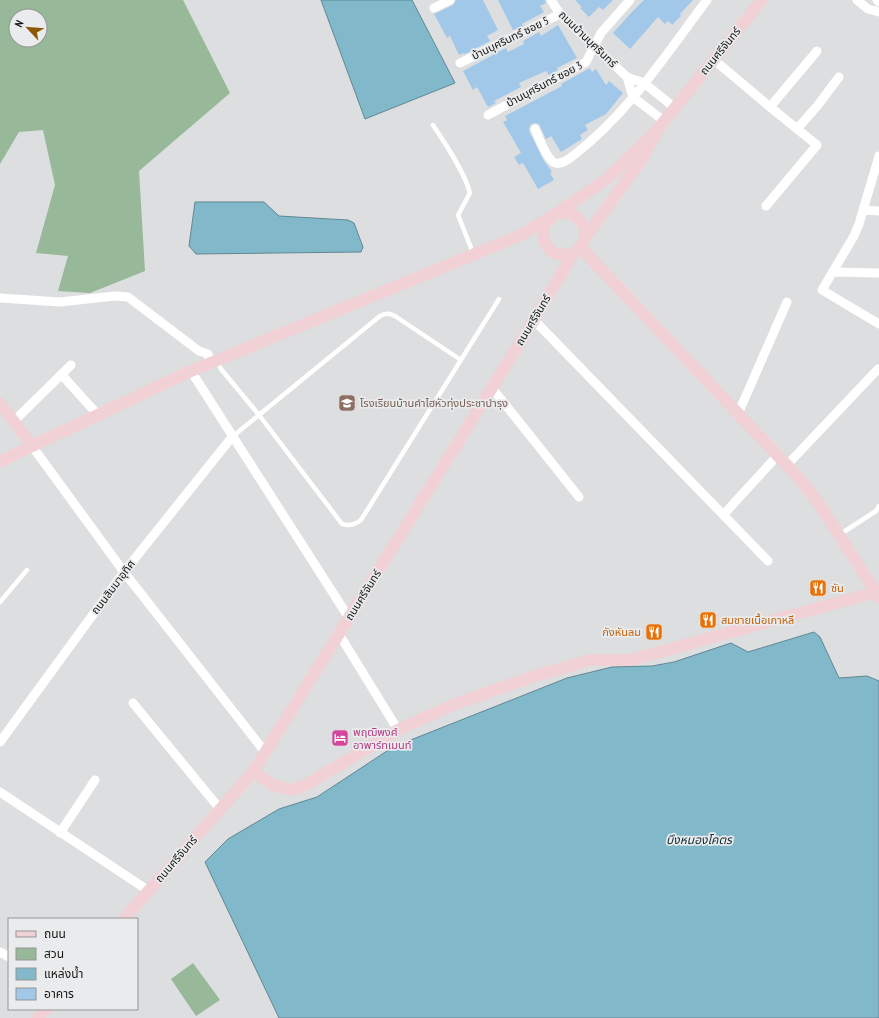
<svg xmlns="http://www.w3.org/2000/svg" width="879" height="1018" viewBox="0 0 879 1018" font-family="'PT Sans Narrow','Noto Sans Thai',sans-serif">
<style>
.green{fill:#98b89a;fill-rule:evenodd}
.water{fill:#81b8ca;stroke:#618794}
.building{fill:#a1c8e9}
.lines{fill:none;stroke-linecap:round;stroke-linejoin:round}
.lane{stroke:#fff;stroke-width:4.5}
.street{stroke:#fff;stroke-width:9}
.secondary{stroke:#f1d1d6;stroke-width:12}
.labels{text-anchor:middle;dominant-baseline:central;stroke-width:3.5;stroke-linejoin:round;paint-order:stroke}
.street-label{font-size:11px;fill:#151515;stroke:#eaebec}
.education-label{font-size:11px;fill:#785e54;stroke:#eaebec;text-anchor:start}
.food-label{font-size:11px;fill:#c56008;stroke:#eaebec;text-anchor:start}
.hotel-label{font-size:11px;fill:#b23c85;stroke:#eaebec;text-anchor:start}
.water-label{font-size:12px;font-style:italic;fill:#122e37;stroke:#eaebec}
</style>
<rect width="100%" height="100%" fill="#dddedf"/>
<path class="green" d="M0,0H183L230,93L139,171L145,271L90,293L58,291L68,256L36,253L55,185L43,130L19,132L0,164ZM16,16H40V40H16Z
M193,963L220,1000L196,1016L171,979Z"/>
<path class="water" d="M321,0H412L455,83L365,119Z
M195,202H264L279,216L348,220L354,223L363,247L361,252L196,254L189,246Z
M814,632L820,637L839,678L867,676L879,681V1018H279L205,862L228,839L279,809L317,797L393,747L567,678L612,667L652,666L674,662L731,643L748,652Z"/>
<path class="building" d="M456,0H483L498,30L487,36L490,41L465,54L464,53L459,55L450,36L447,38L434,14L453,5Z
M498,0H545L546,3L540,6L544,12L522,24L523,26L513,30Z
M575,0H613L603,10L599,7L589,17L580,8L582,7Z
M644,0H693L680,14L681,16L672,25L668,21L665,24L658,17L630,49L613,33L631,13Z
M558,25L577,58L557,68L558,70L549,75L546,71L519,83L521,87L494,101L496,103L488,107L477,87L473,90L463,71L506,48L508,52L524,44L523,41L539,32L541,36Z
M590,68L592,72L596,69L606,85L609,81L623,93L606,114L585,125L588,130L580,135L582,139L561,152L551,136L546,139L539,124L535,123L530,125L529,131L544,161L552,172L550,173L554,180L538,189L523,163L519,165L514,157L521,153L503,122L507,120L505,116L562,86L561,84Z"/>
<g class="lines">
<path class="lane" d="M433,125C445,143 465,173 470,193L458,215L473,253
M217,361L221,369L259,415L342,524C350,526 354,525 361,520L499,299
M232,437L380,316C386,313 389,313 395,316L461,360
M839,535L876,511L879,506
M0,602L27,570"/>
<path class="street" d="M551,0L560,14L627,77L644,83L675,108
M857,0L868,9L879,12
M877,0L879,2
M434,8L450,0
M713,59L770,107L817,145L766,206
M460,63L560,14
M627,77L633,97L664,121
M770,107L817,51
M488,115L586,62L601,33L630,0
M535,129C539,138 547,160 555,163C562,165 569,159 574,155C627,115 667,53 707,0
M797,129L818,105L839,77
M879,156L859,224L854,236L822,290L879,324
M863,210L879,211
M833,272L879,273
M0,298L60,302L115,296L128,297L199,351L208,354L210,363
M534,320L768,561
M191,371L349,618
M61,374L98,415
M492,388L579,497
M738,414L787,302
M13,422L71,365
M32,446L124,572L265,752
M787,465L878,369
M724,514L778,455
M339,634L398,730
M133,703L220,809
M0,742L124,572L232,437
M0,792L149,891
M60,833L95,780
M0,952L9,957"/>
<path class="secondary" d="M543 234a21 21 0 1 1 42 0a21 21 0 1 1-42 0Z
M584,239L644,156L657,130L762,0
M580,247L799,478L819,504L879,597
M0,403L32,446L191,371L521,235L553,216L608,178L657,130
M0,462L32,446
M253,772L273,785L291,790L304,786L398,730L455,704L532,677L590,660H631L876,592
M124,919L253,772L534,320L574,252
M38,1018L46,1009"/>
</g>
<defs>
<symbol id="school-square" viewBox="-11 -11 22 22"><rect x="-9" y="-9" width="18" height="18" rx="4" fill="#8d6e63" stroke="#eaebec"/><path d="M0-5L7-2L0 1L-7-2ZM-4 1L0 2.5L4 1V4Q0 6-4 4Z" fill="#fff"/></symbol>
<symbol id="restaurant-square" viewBox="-11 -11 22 22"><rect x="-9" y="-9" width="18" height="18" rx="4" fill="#e8710a" stroke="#eaebec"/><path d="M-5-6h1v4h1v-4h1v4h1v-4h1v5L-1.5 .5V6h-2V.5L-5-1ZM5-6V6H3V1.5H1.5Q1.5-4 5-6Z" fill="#fff"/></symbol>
<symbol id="hotel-square" viewBox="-11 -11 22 22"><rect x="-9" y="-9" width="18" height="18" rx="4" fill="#d1479c" stroke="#eaebec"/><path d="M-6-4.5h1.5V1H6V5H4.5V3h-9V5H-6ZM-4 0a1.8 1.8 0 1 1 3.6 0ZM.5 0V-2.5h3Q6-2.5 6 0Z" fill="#fff"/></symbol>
</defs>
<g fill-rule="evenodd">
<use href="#school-square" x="337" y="393" width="20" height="20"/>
<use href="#restaurant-square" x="808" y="578" width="20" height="20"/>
<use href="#restaurant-square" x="698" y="610" width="20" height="20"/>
<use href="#restaurant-square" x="644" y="622" width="20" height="20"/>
<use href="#hotel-square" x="330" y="728" width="20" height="20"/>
</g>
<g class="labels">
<g class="street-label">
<text transform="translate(510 38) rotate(-26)">บ้านบุศรินทร์ ซอย 5</text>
<text transform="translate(588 39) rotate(44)">ถนนบ้านบุศรินทร์</text>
<text transform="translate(720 51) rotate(-51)">ถนนศรีจันทร์</text>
<text transform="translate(544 84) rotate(-28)">บ้านบุศรินทร์ ซอย 3</text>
<text transform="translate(533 320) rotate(-59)">ถนนศรีจันทร์</text>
<text transform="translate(113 587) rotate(-53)">ถนนสิมมาอุทิศ</text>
<text transform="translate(363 595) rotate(-58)">ถนนศรีจันทร์</text>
<text transform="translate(176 859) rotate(-49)">ถนนศรีจันทร์</text>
</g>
<g class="education-label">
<text x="360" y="403">โรงเรียนบ้านคำไฮหัวทุ่งประชาบำรุง</text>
</g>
<g class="food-label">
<text x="831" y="588">ซัน</text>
<text x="721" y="620">สมชายเนื้อเกาหลี</text>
<text x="641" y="632" text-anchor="end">กังหันลม</text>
</g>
<g class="hotel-label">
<text x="353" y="732">พฤฒิพงศ์<tspan x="353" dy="13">อาพาร์ทเมนท์</tspan></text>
</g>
<g class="water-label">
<text x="699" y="839">บึงหนองโคตร</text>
</g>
</g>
<rect x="8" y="918" width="130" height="92" fill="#eaebec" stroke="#959596"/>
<rect x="16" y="931" width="20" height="6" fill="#f1d1d6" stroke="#959596"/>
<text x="44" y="938" font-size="12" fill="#151515">ถนน</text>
<rect x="16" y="948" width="20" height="12" fill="#98b89a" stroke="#959596"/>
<text x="44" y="958" font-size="12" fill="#151515">สวน</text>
<rect x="16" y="968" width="20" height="12" fill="#81b8ca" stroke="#959596"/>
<text x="44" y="978" font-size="12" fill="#151515">แหล่งน้ำ</text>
<rect x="16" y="988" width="20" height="12" fill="#a1c8e9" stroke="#959596"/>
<text x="44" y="998" font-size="12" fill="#151515">อาคาร</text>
<g transform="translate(28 28) rotate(296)"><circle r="19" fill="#eaebec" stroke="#959596"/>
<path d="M0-3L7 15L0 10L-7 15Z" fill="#8c5807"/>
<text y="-6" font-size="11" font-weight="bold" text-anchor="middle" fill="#151515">N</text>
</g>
</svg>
